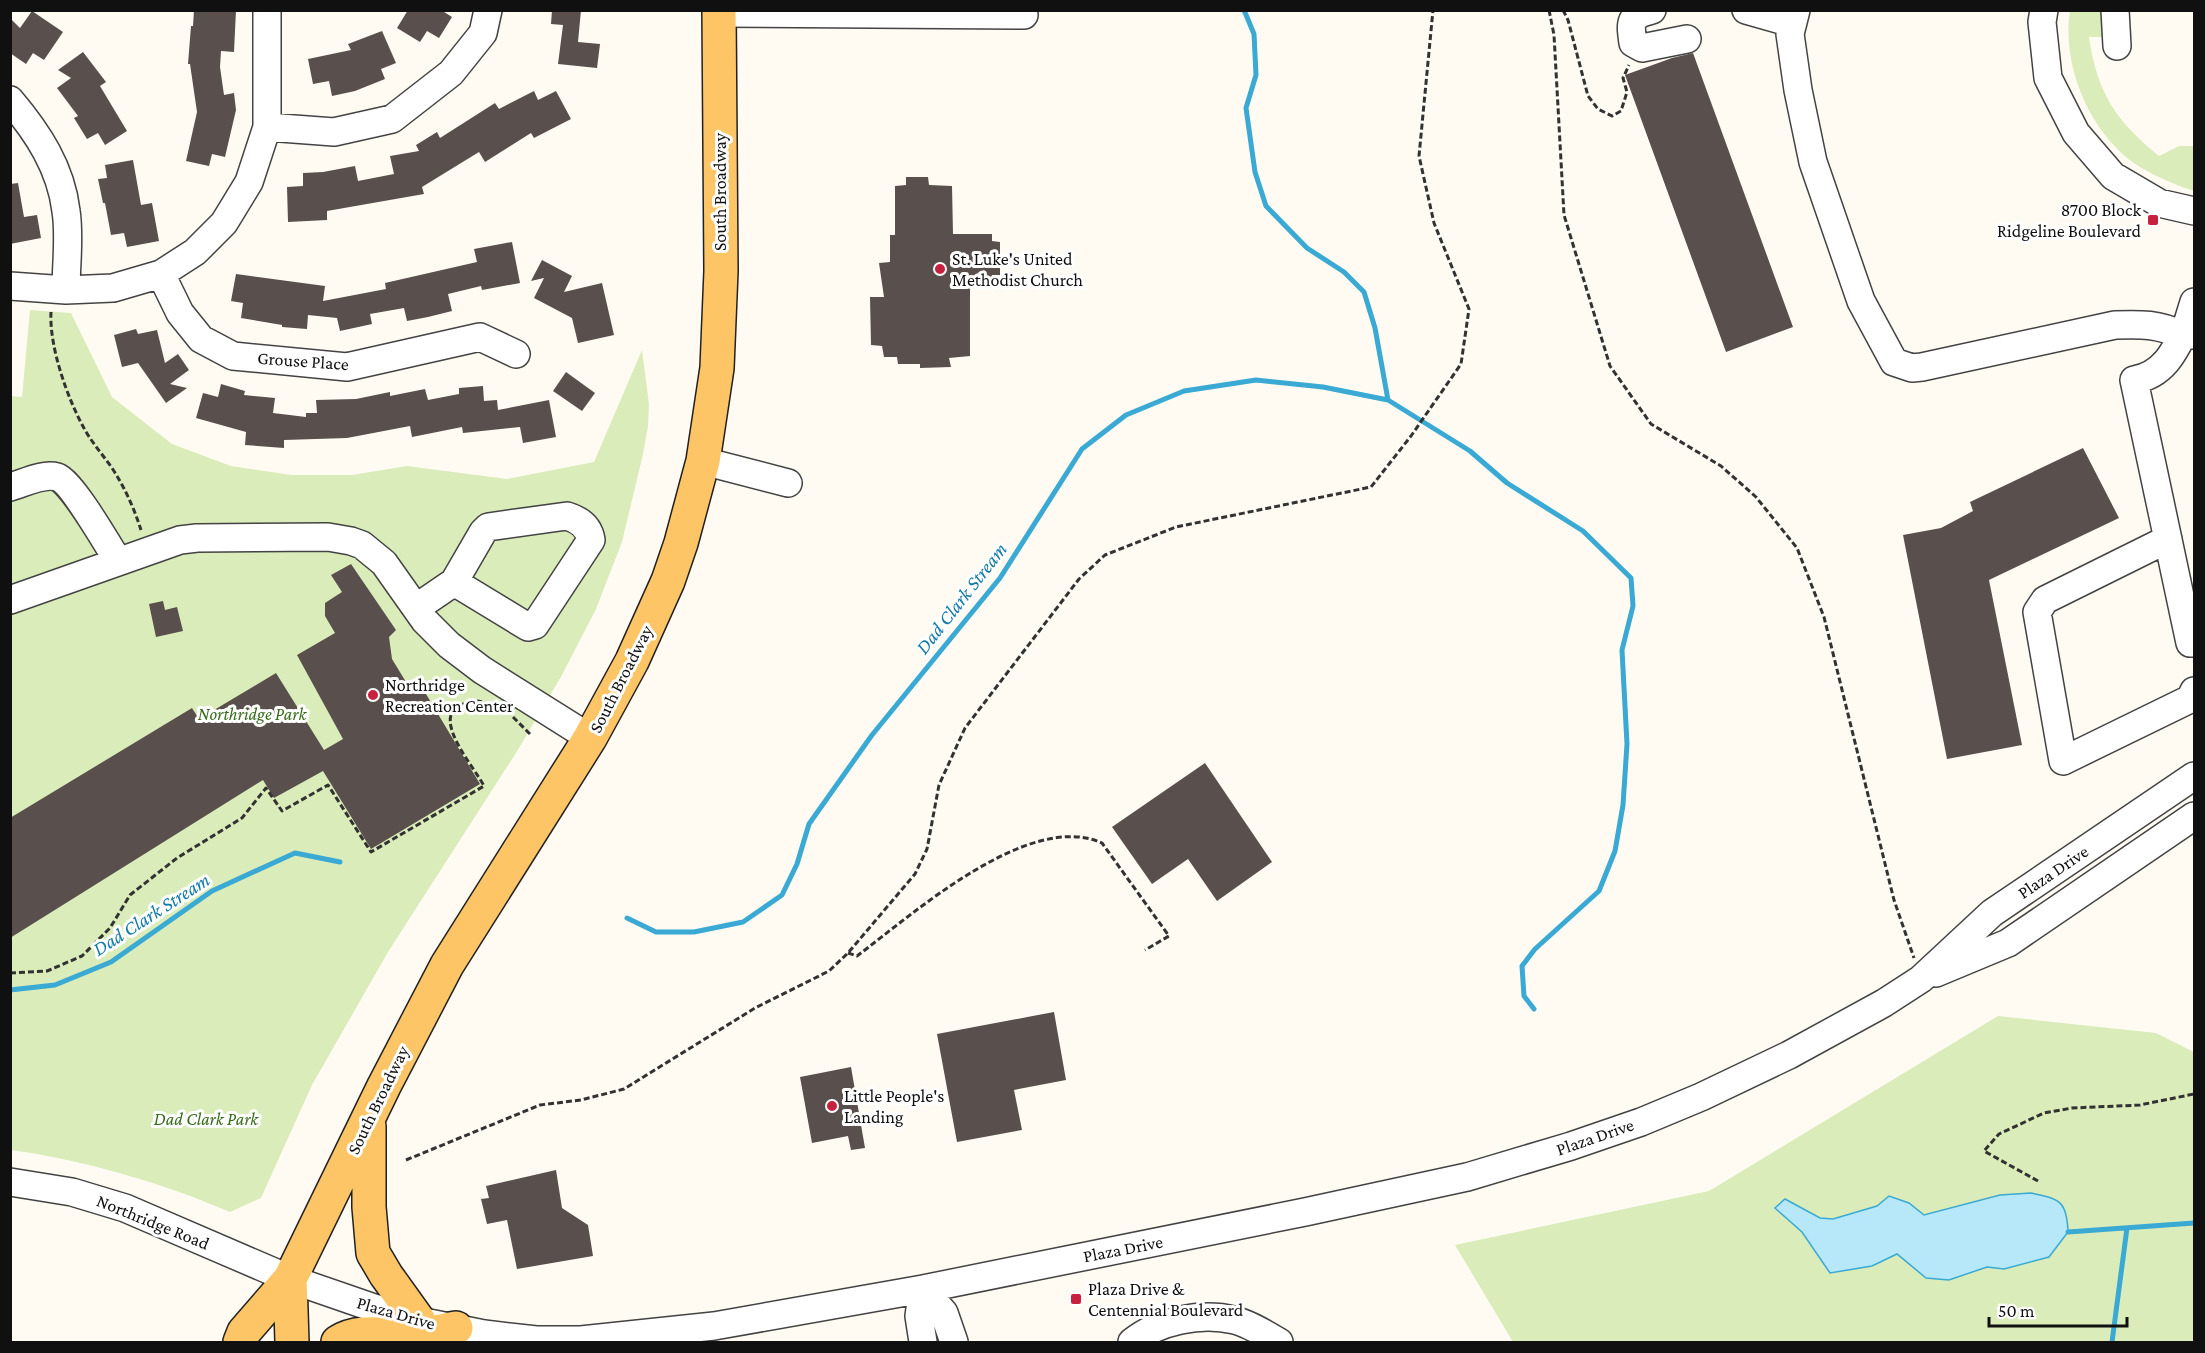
<svg xmlns="http://www.w3.org/2000/svg" width="2205" height="1353" viewBox="0 0 2205 1353" font-family="'Crimson Pro',serif">
<style>
.green{fill:#daecba}
.water{fill:#b6e8f9;stroke:#3aa9d3;stroke-width:1.5}
.lines{fill:none;stroke-linecap:round;stroke-linejoin:round}
.stream{stroke:#3aa9d3;stroke-width:5}
.building{fill:#594f4c}
.minor-casing{stroke:#434343;stroke-width:30}
.major-casing{stroke:#212121;stroke-width:36}
.path{stroke:#323232;stroke-width:3;stroke-dasharray:6 3;stroke-linecap:butt}
.minor{stroke:#fff;stroke-width:27}
.major{stroke:#fdc565;stroke-width:33}
.poi-dot{fill:#c7213f;stroke:#fff;stroke-width:2}
.labels{text-anchor:middle;dominant-baseline:central;stroke-width:6;stroke-linejoin:round;paint-order:stroke}
.street-label{font-size:18px;fill:#101010;stroke:#fff}
.poi-label{font-size:18px;fill:#101010;stroke:#fff;text-anchor:start}
.park-label{font-size:18px;font-style:italic;fill:#376c1c;stroke:#fff}
.water-label{font-size:20px;font-style:italic;fill:#137aa9;stroke:#fff}
</style>
<rect width="100%" height="100%" fill="#fffbf3"/>
<path class="green" d="M2070,11H2101L2105,33L2102,37H2089C2097,93 2116,121 2159,156L2179,146H2194V191C2175,185 2157,177 2140,167C2091,137 2061,66 2070,11Z
M30,310L71,313L112,397L172,444L231,466L292,475H352L407,466L507,479L594,462L642,350L649,404L648,426L643,454L622,542L596,609L562,675L516,753L388,952L312,1085L261,1198L230,1212C163,1183 83,1160 11,1150L10,396L22,397Z
M1998,1016L2156,1033L2194,1052V1340L2192,1342H1513L1455,1245L1709,1191Z"/>
<path class="water" d="M2031,1193C2060,1199 2067,1201 2068,1232L2049,1257L2004,1269L1987,1267L1949,1280L1926,1278L1897,1254L1872,1266L1830,1273L1802,1232L1775,1208L1785,1199L1820,1218L1833,1219L1877,1206L1889,1196L1909,1203L1924,1215L2000,1195Z"/>
<g class="lines">
<path class="stream" d="M1244,10L1254,34L1256,75L1246,108L1255,172L1266,206L1307,248L1344,272L1364,292L1375,328L1388,400L1470,451L1507,483L1583,531L1631,578L1633,606L1622,650L1627,744L1623,805L1615,851L1599,891L1535,949L1522,966L1524,996L1534,1009
M627,918L656,932H694L743,922L782,895L797,864L809,824L872,735L1000,578L1082,449L1126,415L1184,391L1256,380L1323,387L1388,400
M10,990L55,985L111,962L212,891L295,853L340,862
M2068,1232L2194,1223
M2112,1342L2127,1228"/>
</g>
<path class="building" d="M194,10H236L234,52L221,51L220,67L224,95L234,93L236,110L225,157L212,154L209,166L186,161L197,112L190,64H188L191,26H193Z
M408,10H441L452,17L439,38L427,31L420,42L397,28Z
M552,10H581L578,42L600,44L597,68L558,64L563,25L551,24Z
M32,11L63,32L44,60L33,53L26,64L10,53V18L20,28Z
M382,31L396,63L381,69L385,79L355,91L332,96L329,81L313,84L308,59L351,50L348,44Z
M83,52L106,82L100,86L127,131L105,145L98,133L87,139L74,118L78,116L57,88L71,78L58,70Z
M1693,53L1793,327L1726,352L1625,75L1672,58Z
M534,91L538,100L556,91L571,119L534,138L531,133L485,162L479,152L422,187L424,194L327,211V220L288,222L287,187L303,186V173L323,172L355,166L358,181L394,174L390,156L419,151L416,145L437,132L440,138L495,103L499,109Z
M133,160L141,205L152,203L159,241L127,247L124,233L111,235L105,203H103L98,179L107,178L105,165Z
M906,177H928L929,185L952,186L953,234H992V241L1000,242V275H992V283L970,284V356L949,358L951,367L920,368V364H898L897,357H884L882,346L871,345L870,297H884L879,263L890,262V235H895V186L906,185Z
M18,183L24,217L37,215L41,238L10,244V184Z
M512,242L520,283L482,290L481,286L448,294L452,311L428,317L407,321L404,308L370,314L372,324L340,331L337,318L308,315L307,329L282,327V325L241,318L243,303L231,301L236,274L325,286L323,301L386,289L385,283L477,262L474,249Z
M542,260L572,276L564,292L602,283L614,335L578,343L572,318L534,298L544,278L531,281Z
M136,329L138,334L157,330L165,363L178,354L189,370L170,384L187,388L166,403L138,363L122,367L114,335Z
M566,372L595,393L582,411L553,391Z
M221,384L245,391L244,395L275,398L273,413L306,417V413H317L316,400L356,399L390,392V396L425,389L428,400L459,394V388L483,386L484,401L497,400L498,410L549,400L556,437L523,443L520,427L463,433L462,427L412,437L410,426L347,438L284,440V448L245,445L246,432L196,418L203,393L218,397Z
M2083,448L2119,518L1989,580L2022,745L1947,759L1903,535L1941,528L1973,511L1970,502Z
M351,564L396,630L389,637L392,659L406,682L420,684L480,784L371,849L323,771L274,798L263,780L10,938V818L192,708L199,719L276,673L324,750L343,739L297,655L335,633L325,616V603L342,592L331,575Z
M163,601L165,610L177,607L183,631L156,637L149,604Z
M1205,763L1272,862L1217,901L1188,859L1152,884L1112,827Z
M1054,1012L1066,1080L1014,1090L1022,1130L957,1142L937,1034Z
M851,1067L865,1148L851,1150L848,1136L812,1143L800,1077Z
M556,1170L562,1208L588,1225L593,1256L517,1269L507,1220L487,1224L481,1199L489,1198L486,1186Z"/>
<g class="lines">
<defs>
<path id="minor" d="M1652,10C1629,16 1630,21 1633,43L1642,48L1687,39
M1746,10L1792,23
M1796,10L1790,34L1798,90L1813,162L1861,301L1894,362L1912,368L1922,367L2115,325C2142,324 2158,324 2182,335
M2044,10L2042,22L2048,78L2076,133L2113,176L2159,203L2194,211
M2115,10L2117,46
M719,13L1024,15
M10,100C38,133 61,168 66,211C70,236 66,265 66,290
M267,127L334,132L392,119L451,73L483,33L488,10
M161,274L180,313L201,339L233,356L347,367L480,337L516,354
M10,286L66,290L113,288L161,274L195,252L224,223L249,182L267,127V10
M2194,302L2186,328L2194,335
M2186,328C2174,353 2163,375 2134,380L2190,643H2194
M703,461L788,483
M10,487C24,483 43,473 57,477C71,481 108,545 118,561
M2168,539L2045,600L2037,612L2063,761L2190,699L2194,691
M10,600L180,540L197,538L328,537L351,541L362,545L384,563L425,621L449,645L482,670L590,738
M416,608L454,582L483,532L488,527L567,516C580,520 589,527 591,540L535,625L528,627L454,582
M1936,973L2008,943L2194,816
M10,1182L72,1192L125,1208L290,1279L374,1308L419,1321L484,1334L536,1340H581L714,1326L923,1289L1305,1212L1467,1177L1571,1146L1641,1122L1701,1097L1789,1055L1884,1003L1921,979L1992,913L2194,776
M923,1289L944,1313L954,1342
M923,1342L919,1316L923,1289
M1132,1342C1158,1321 1201,1312 1234,1320C1250,1324 1265,1334 1279,1342"/>
<path id="major" d="M369,1126V1207L373,1253L386,1275L419,1321
M290,1279L292,1342
M240,1342L244,1332L290,1279L384,1086L447,965L590,738L632,661L668,581L681,543L703,461L717,368L721,271L719,10
M338,1342C361,1327 392,1337 418,1335C431,1333 444,1330 456,1328"/>
</defs>
<use href="#minor" class="minor-casing"/>
<use href="#major" class="major-casing"/>
<path class="path" d="M1549,10L1554,35L1564,215L1610,366L1651,424L1721,466L1756,497L1797,548L1824,617L1894,900L1914,958
M1563,10L1568,20L1588,96L1598,109L1612,116L1621,111L1627,92L1623,78L1629,65
M51,312C49,347 68,400 85,430C93,444 103,455 112,468C125,488 134,508 141,530
M513,717L531,735
M848,953L857,956C913,914 1029,810 1102,843L1169,936L1145,950
M10,973L47,971L82,956L110,928L130,895L177,858L242,818L266,788L282,811L328,785L371,852L484,786C475,768 432,720 459,706C480,696 484,703 502,711
M406,1160L540,1105L581,1100L624,1089L755,1008L829,971L848,953L915,874L927,849L939,785L965,728L1079,579L1105,555L1176,527L1371,487L1411,436L1461,364L1469,309L1434,223L1419,156L1433,10
M2038,1181L1984,1151L1999,1134L2044,1113L2072,1108L2140,1105L2194,1094"/>
<use href="#minor" class="minor"/>
<use href="#major" class="major"/>
</g>
<g class="poi-dot">
<rect x="2147" y="214" width="12" height="12" rx="3"/>
<circle cx="940" cy="269" r="6"/>
<circle cx="373" cy="695" r="6"/>
<circle cx="832" cy="1106" r="6"/>
<rect x="1070" y="1293" width="12" height="12" rx="3"/>
</g>
<g class="labels">
<g class="street-label">
<text transform="translate(720 192) rotate(-90)">South Broadway</text>
<text transform="translate(303 361) rotate(4)">Grouse Place</text>
<text transform="translate(621 679) rotate(-63)">South Broadway</text>
<text transform="translate(2053 872) rotate(-34)">Plaza Drive</text>
<text transform="translate(378 1100) rotate(-64)">South Broadway</text>
<text transform="translate(1595 1137) rotate(-19)">Plaza Drive</text>
<text transform="translate(153 1222) rotate(22)">Northridge Road</text>
<text transform="translate(1123 1249) rotate(-11)">Plaza Drive</text>
<text transform="translate(396 1313) rotate(16)">Plaza Drive</text>
</g>
<g class="poi-label">
<text x="2141" y="210" text-anchor="end">8700 Block<tspan x="2141" dy="21">Ridgeline Boulevard</tspan></text>
<text x="952" y="259">St. Luke's United<tspan x="952" dy="21">Methodist Church</tspan></text>
<text x="385" y="685">Northridge<tspan x="385" dy="21">Recreation Center</tspan></text>
<text x="844" y="1096">Little People's<tspan x="844" dy="21">Landing</tspan></text>
<text x="1088" y="1289">Plaza Drive &amp;<tspan x="1088" dy="21">Centennial Boulevard</tspan></text>
</g>
<g class="park-label">
<text x="252" y="714">Northridge Park</text>
<text x="206" y="1119">Dad Clark Park</text>
</g>
<g class="water-label">
<text transform="translate(961 598) rotate(-52)">Dad Clark Stream</text>
<text transform="translate(151 914) rotate(-33)">Dad Clark Stream</text>
</g>
</g>
<rect width="2205" height="1353" fill="none" stroke="#101010" stroke-width="24"/>
<path d="M1989 1317v9h138v-9" fill="none" stroke="#101010" stroke-width="3"/>
<text x="1998" y="1317" font-size="18" fill="#101010" stroke="#ffffff" stroke-width="4.5" paint-order="stroke">50 m</text>
</svg>
